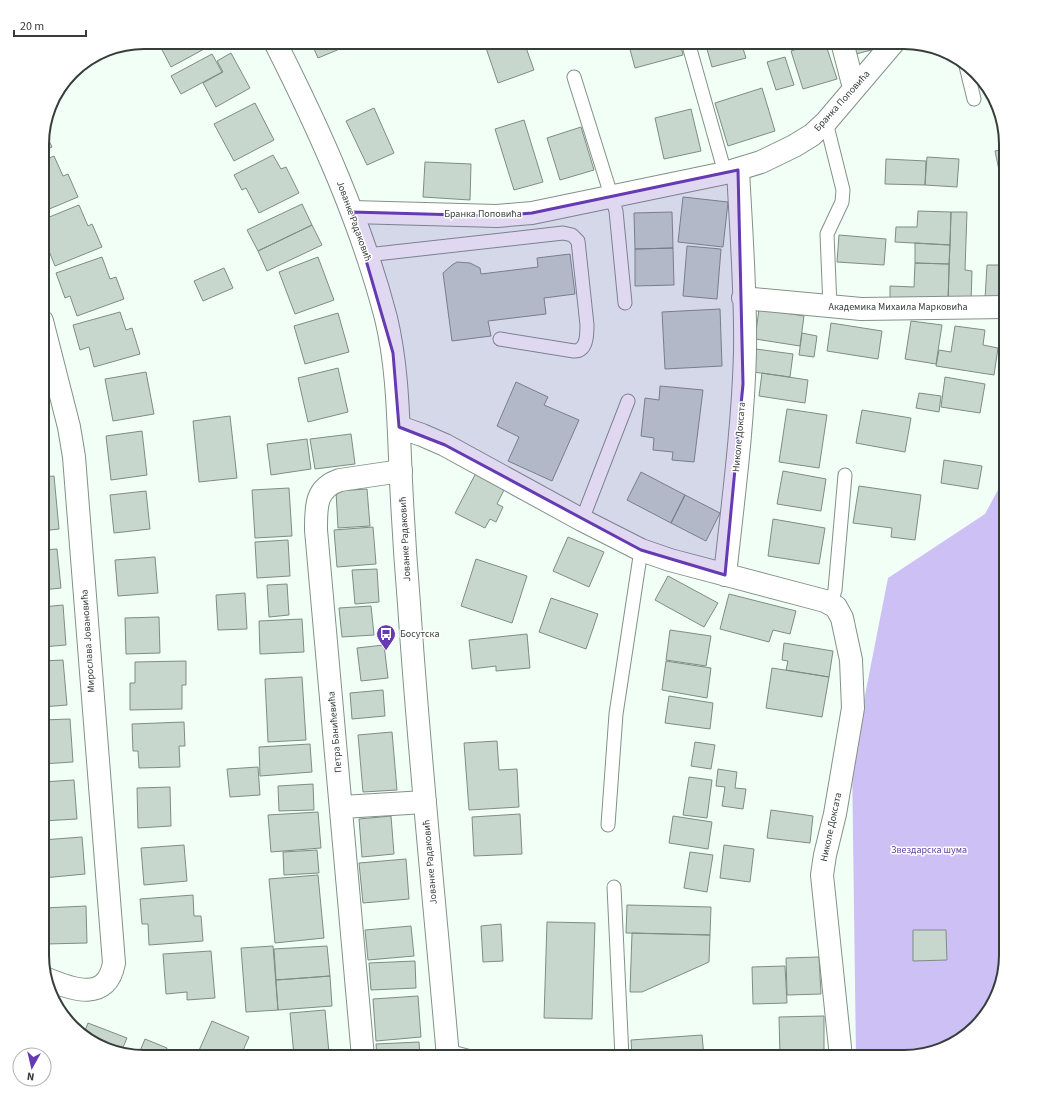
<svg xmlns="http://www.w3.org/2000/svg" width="1048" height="1099" viewBox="0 0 1048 1099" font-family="'Source Sans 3',sans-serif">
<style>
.forest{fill:#ccc0f5}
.building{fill:#c7d7cd;stroke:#7e8d84}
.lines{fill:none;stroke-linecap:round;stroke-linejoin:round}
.service-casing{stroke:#829288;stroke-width:15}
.minor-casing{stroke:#829288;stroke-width:24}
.secondary-casing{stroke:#829288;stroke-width:24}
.service{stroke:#fff;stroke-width:13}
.minor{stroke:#fff;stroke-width:22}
.secondary{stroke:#fff;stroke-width:22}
.marked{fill:#663ab2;fill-opacity:0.2;stroke:#663ab2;stroke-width:3;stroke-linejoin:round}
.labels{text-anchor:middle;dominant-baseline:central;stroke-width:3;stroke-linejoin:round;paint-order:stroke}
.street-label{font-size:10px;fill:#373e3a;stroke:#fff}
.poi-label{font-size:10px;fill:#373e3a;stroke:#fff;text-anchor:start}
.park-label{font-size:10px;fill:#5f3ea1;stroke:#fff}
.rim{fill:none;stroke:#373e3a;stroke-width:2}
</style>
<rect width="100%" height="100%" fill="#f2fff7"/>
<path class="forest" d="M1006,475V955L996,1000L971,1032L943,1049L904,1057H856L852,761L888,578L985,514Z"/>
<path class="building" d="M157,42H172L161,48Z
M172,42H217L171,67L161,48Z
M311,42H353L354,43L318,58Z
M484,42H524L534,70L498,83Z
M628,42H680L683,55L635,68Z
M705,42H741L746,58L712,67Z
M819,42H825L837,79L803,89L791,51Z
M853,42H881L883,47L856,54Z
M231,53L250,88L216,107L203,83L223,72L217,61Z
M212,54L222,72L181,94L171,76Z
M785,57L794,85L776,90L767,62Z
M762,88L775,131L728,146L715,103Z
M255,103L274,140L234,161L214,124Z
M374,108L394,153L367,165L346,121Z
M691,109L701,151L664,159L655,118Z
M524,120L543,182L514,190L495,129Z
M581,127L594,170L560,180L547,138Z
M44,130L52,147L42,152V137Z
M1006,149V174L1000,175L995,151Z
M273,155L281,169L286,167L299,193L259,213L246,188L242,190L234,175Z
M54,156L63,176L68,174L78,197L42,212V161Z
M927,157L959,159L957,187L925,185Z
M886,159L926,161L925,185L885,184Z
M425,162L471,164L470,200L423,197Z
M683,197L728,202L723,247L678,242Z
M302,204L312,225L258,251L247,230Z
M79,205L88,226L92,224L102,247L55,266L47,246L43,248L42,247V220Z
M918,211L951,212L950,245L895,242L896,227H917Z
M672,212L673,248L635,249L634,213Z
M951,212H967L965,270L972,271L971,302H948Z
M312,225L322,245L267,271L258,251Z
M839,235L886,239L884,265L837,262Z
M915,243L950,245L949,264L915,263Z
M687,246L721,249L717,299L683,296Z
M673,248L674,285L635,286V249Z
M570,254L575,294L544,298L546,314L488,321L491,336L452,341L443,273L452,265L457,262L470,263L480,268L481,274L538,267L537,258Z
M102,257L110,279L116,277L124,299L77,316L70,296L65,298L56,273Z
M318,257L334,300L295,314L279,272Z
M915,263L949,264L948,302L890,299V286L914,287Z
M987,265H1006V300L985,299Z
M224,268L233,288L203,301L194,281Z
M720,309L722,366L665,369L662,312Z
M759,309L804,316L800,346L755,339Z
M120,312L126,330L132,328L140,354L94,367L89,347L80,350L73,325Z
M338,313L349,352L305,364L294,326Z
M911,321L942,325L936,364L905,359Z
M831,323L882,331L878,359L827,351Z
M955,326L985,330L983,345L998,348L994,375L936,366L939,350L951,352Z
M802,333L817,336L814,357L799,355Z
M756,349L793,354L790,377L753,372Z
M338,368L348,412L308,422L298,378Z
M146,372L154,414L113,421L105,379Z
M762,373L808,380L805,403L759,396Z
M945,377L985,384L980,413L941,407Z
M516,382L548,397L544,405L579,420L552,481L508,461L519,437L497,426Z
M660,386L703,390L694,462L672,460L673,452L653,450L654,438L641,436L645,398L659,400Z
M919,393L941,396L939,412L916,408Z
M787,409L827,415L819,468L779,462Z
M862,410L911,418L905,452L856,443Z
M230,416L237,478L199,482L193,421Z
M42,429L46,457H42Z
M142,431L147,475L111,480L106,436Z
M351,434L355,464L315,469L310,439Z
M307,439L311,469L271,475L267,444Z
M944,460L982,466L978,489L941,483Z
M783,471L826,479L821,511L777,504Z
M641,472L685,495L671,523L627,500Z
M476,473L505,488L497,504L503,507L496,522L490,519L485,528L455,513Z
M54,476L59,529L42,531V477Z
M859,486L921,495L915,540L891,537L892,528L853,523Z
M289,488L292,536L255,538L252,490Z
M367,489L370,526L338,528L336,491Z
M146,491L150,529L114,533L110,495Z
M685,495L720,513L706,541L671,523Z
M773,519L825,528L819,564L768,556Z
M373,527L376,564L337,567L334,530Z
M568,537L604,552L589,587L553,571Z
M288,540L290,576L257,578L255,542Z
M57,549L61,588L42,590V550Z
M155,557L158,593L118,596L115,560Z
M476,559L527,576L512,623L461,606Z
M377,569L379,602L355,604L352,570Z
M668,576L718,603L704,627L655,600Z
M287,584L289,615L269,617L267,585Z
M245,593L247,629L218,630L216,595Z
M729,594L796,611L790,634L773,630L769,642L720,629Z
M551,598L598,614L586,649L539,632Z
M63,605L66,645L42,647V607Z
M371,606L374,635L342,637L339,608Z
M159,617L160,653L126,654L125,618Z
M302,619L304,652L260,654L259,621Z
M670,630L711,636L706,666L666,660Z
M527,634L530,668L496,671V666L472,669L469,640Z
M784,643L833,651L829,677L786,670L788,661L782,660Z
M384,645L388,678L361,681L357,648Z
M63,660L67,705L42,707V661Z
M186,661V685H182V709L130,710V683H135V662Z
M666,661L711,668L707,698L662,690Z
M772,668L829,677L822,717L766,708Z
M302,677L306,740L268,742L265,679Z
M383,690L385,716L352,719L350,693Z
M669,696L713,703L710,729L665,723Z
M70,719L73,762L42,764V720Z
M184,722L185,746H179L180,767L139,768L138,751H133L132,724Z
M392,732L397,790L363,792L358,735Z
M497,741L499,770L517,769L519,807L469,810L464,743Z
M695,742L715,745L711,769L691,766Z
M310,744L312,772L260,776L259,747Z
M258,767L260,795L230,797L227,769Z
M718,769L737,772L735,788L746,789L743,809L722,806L725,787L716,786Z
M689,777L712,780L707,818L683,815Z
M74,780L77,819L42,821V782Z
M313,784L314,810L279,811L278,786Z
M170,787L171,826L138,828L137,788Z
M771,810L813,816L810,843L767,838Z
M318,812L321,848L271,852L268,815Z
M520,814L522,854L474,856L472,817Z
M391,816L394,854L362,857L359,819Z
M673,816L712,822L708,849L669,843Z
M82,837L85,874L43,878L42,840Z
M184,845L187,881L144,885L141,848Z
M724,845L754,849L750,882L720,878Z
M317,850L319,873L284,875L283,852Z
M690,852L713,855L707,892L684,888Z
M406,859L409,899L363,903L359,863Z
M318,875L324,938L275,943L269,879Z
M193,895L194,916H201L203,941L149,945L148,924H142L140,899Z
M627,905L711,907L710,935L626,933Z
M86,906L87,943L46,944L44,908Z
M547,922L595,923L592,1019L544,1018Z
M501,924L503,961L483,962L481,926Z
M411,926L414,956L368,960L365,930Z
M913,930H946L947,960L913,961Z
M632,933L710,935L709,962L642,992H630Z
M273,946L278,1010L246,1012L241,948Z
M327,946L330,976L276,980L274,949Z
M211,951L215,998L187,1000V992L166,994L163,954Z
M819,957L821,994L787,995L786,958Z
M415,961L416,988L371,990L369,963Z
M785,966L787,1003L753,1004L752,967Z
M330,976L332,1006L278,1010L276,980Z
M418,996L421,1037L376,1041L373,999Z
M325,1010L329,1053L294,1056L290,1013Z
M824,1016V1055L780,1056L779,1017Z
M212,1021L249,1037L240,1057H202L197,1055Z
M88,1023L127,1038L121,1052L99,1047L83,1035Z
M702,1035L704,1057H632L631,1040Z
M145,1039L167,1048L165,1055L170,1057L138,1056Z
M419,1042L420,1057H377L376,1044Z"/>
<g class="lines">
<defs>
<path id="service" d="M688,42L725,173
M966,66L974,99
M574,77L616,211L625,303
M826,122L843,190L842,202L827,234L830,307
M367,255L563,233L572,235L578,241L587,325C587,335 587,351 574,351L500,339
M582,520L628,401
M831,603L835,590L845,475
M608,825L616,714L641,550
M614,887L622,1057
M448,1051L471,1057"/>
<path id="minor" d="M842,42L854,88
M352,212L497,216L532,213L725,173L761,162L794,146L812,135L826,122L894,42
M743,298L861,309L1006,307
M42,321L69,427L74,457L114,963C107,1002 73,990 47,979
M399,427L422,435L445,445L582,520L641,550L670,560L825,601L836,607L842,618L851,660L853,708L835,814L825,855L822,875L841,1057
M725,575C733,501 743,427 745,352C746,291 741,230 738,170
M342,807L425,802
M363,1057L316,530C316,507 315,488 340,480L401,471"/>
<path id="secondary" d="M275,42C320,131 361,222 386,318C397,364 398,411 400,458C402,507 405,556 409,604C419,755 435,906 448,1057"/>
</defs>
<use href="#service" class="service-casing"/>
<use href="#minor" class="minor-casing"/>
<use href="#secondary" class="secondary-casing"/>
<use href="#service" class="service"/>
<use href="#minor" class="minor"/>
<use href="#secondary" class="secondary"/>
</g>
<path class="marked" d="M738,170L743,384L725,575L641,550L445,445L399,427L393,353L352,212L497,216L532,213Z"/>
<defs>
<symbol id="bus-pin" viewBox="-11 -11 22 30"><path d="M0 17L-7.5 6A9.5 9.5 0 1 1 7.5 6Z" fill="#663ab2" stroke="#fff"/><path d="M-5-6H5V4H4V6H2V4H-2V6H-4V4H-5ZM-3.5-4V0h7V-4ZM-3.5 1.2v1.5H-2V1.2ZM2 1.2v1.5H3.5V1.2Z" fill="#fff"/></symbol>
</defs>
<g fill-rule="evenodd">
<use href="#bus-pin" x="375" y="623" width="22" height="30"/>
</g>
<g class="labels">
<g class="street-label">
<text transform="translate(842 101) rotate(-48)">Бранка Поповића</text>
<text x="483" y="214">Бранка Поповића</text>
<text transform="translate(354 221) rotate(70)">Јованке Радаковић</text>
<text x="898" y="307">Академика Михаила Марковића</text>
<text transform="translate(739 437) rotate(-85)">Николе Доксата</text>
<text transform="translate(405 539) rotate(-93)">Јованке Радаковић</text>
<text transform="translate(88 641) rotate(-94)">Мирослава Јовановића</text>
<text transform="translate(335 732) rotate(-95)">Петра Банићевића</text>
<text transform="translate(831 827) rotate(-78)">Николе Доксата</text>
<text transform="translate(430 862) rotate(-95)">Јованке Радаковић</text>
</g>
<g class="poi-label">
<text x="400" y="634">Босутска</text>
</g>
<g class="park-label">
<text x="929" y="850">Звездарска шума</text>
</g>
</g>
<path d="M0 0H1048V1099H0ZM144 49H904A95 95 0 0 1 999 144V955A95 95 0 0 1 904 1050H144A95 95 0 0 1 49 955V144A95 95 0 0 1 144 49Z" fill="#fff" fill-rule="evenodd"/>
<path class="rim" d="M144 49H904A95 95 0 0 1 999 144V955A95 95 0 0 1 904 1050H144A95 95 0 0 1 49 955V144A95 95 0 0 1 144 49Z"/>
<g transform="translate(32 1067) rotate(188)"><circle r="19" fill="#ffffff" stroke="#afb2b0"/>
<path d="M0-3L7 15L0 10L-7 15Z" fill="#663ab2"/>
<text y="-6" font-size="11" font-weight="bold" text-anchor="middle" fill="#373e3a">N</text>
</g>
<path d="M14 30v6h72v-6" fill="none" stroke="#373e3a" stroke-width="2"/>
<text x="20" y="30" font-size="12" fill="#373e3a" stroke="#ffffff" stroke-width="3" paint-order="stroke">20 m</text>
</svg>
